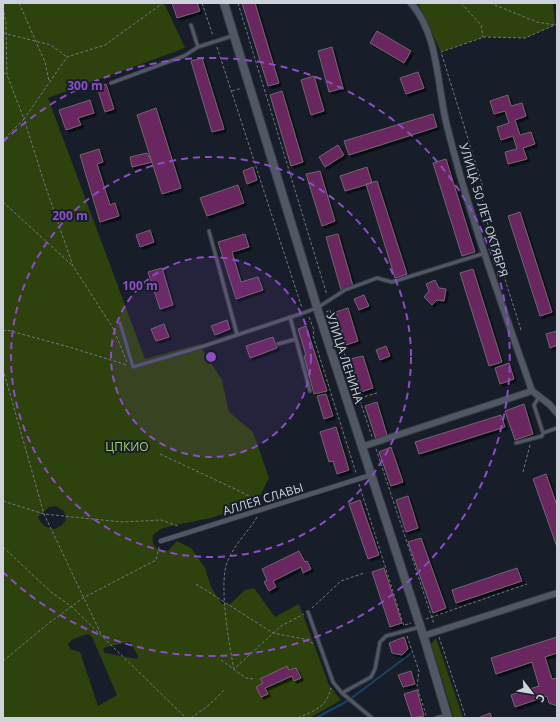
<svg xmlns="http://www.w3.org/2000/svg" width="560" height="721" viewBox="0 0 560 721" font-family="'Open Sans',sans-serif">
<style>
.green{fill:#2d420c;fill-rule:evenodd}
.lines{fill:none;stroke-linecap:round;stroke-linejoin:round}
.stream{stroke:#174364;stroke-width:2}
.building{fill:#69255e;stroke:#72656f;filter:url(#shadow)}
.service-casing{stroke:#343941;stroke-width:5}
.pedestrian-casing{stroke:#343941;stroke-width:6}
.minor-casing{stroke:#343941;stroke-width:8}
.tertiary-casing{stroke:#343941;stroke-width:10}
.path{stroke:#727881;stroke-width:1;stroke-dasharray:3 2;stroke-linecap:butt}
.service{stroke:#505865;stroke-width:3}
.pedestrian{stroke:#505865;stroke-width:4.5}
.minor{stroke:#505865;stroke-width:6}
.tertiary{stroke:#505865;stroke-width:8}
.ring{fill:none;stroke:#8c4dc5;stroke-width:2;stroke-dasharray:7 5}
.labels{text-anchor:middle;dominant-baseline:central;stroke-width:4;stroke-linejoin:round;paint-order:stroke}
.street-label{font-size:12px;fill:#ced3db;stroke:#171e29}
.park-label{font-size:12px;fill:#a2d362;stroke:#171e29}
.centre{fill:#8c4dc5;stroke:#171e29;stroke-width:2}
.ring-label{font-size:12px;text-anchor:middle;font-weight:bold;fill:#8c4dc5;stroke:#171e29;stroke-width:4;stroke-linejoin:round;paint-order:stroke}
</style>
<defs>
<filter id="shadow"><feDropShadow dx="2.5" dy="2.5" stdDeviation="0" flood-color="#0009"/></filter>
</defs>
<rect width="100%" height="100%" fill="#171e29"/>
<path class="green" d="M3,3H164L185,48L48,98L145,359L199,344L222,380L229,412L253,432L269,478L257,502L211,518L171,526L161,529L153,535C152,544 154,548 162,552L169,550L177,541L191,548L205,568L211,587L222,604H230L245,590L254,588L275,617L299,604L329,685L341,700L310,718H3ZM56,506L64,511L66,520L62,525L55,529C46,528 41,525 38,517L49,507ZM88,634L92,637L117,695L98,706L80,652L70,649L68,644L73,639ZM130,642L138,656L137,659L105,653L103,650L105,647Z
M418,3H553L555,25L525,38L484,37L441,52Z
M436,638L463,718H454L431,644Z"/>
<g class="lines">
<path class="stream" d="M316,718L349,700L410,654"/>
</g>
<path class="building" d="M172,3H197L200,11L177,18Z
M242,3H255L279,83L268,86Z
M377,31L411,51L404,63L370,43Z
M332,47L343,88L329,92L318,51Z
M202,58L224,129L212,132L191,61Z
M418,72L424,88L406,94L400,78Z
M314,76L324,111L311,115L301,80Z
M106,84L114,109L105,112L97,87Z
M282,91L303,162L291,166L270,95Z
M508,95L511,106L522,103L526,116L515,120L520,135L531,132L535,144L523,148L527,159L508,164L505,152L517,149L513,136L501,140L497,127L509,123L505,111L494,114L490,101Z
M90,100L94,113L78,118L81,125L66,130L59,110Z
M156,108L181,188L162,194L137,115Z
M433,114L437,127L349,155L344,141Z
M338,145L344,155L325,167L319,157Z
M99,149L103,162L97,164L110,205L115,203L119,216L100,222L80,155Z
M147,153L152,162L132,167L130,157Z
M446,159L475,252L462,256L433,163Z
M253,167L257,180L247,184L243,171Z
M367,167L372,183L345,191L340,176Z
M320,171L335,221L322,226L306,174Z
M377,181L407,274L395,278L366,184Z
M238,185L244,203L207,216L200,198Z
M520,212L552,312L540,316L508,216Z
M150,230L154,242L140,247L136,235Z
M245,234L249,247L232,252L241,282L258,277L263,290L236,299L218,242Z
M338,234L353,286L341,290L326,237Z
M162,268L173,305L160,309L148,272Z
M473,269L502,362L489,366L460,273Z
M435,280L439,288L446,289L444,301L437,300L432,305L424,297L429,291L426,284Z
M364,295L369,306L359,310L354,299Z
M348,308L358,341L346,345L336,312Z
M227,320L230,329L215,335L211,326Z
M164,324L169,337L156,341L151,329Z
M306,326L327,391L314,394L304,356L306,355L298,329Z
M557,331V345L550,348L546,334Z
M273,337L277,348L250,358L246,346Z
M386,346L390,356L380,360L376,350Z
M363,356L373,388L361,392L350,359Z
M509,363L514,379L500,384L495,368Z
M326,394L333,416L324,419L317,396Z
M377,402L387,435L376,439L365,406Z
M524,404L533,434L515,440L505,411Z
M501,415L505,427L419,454L415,442Z
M336,427L349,470L337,474L333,461L329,462L320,432Z
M391,447L403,482L391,486L379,452Z
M546,474L557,506V547L533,479Z
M408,496L418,528L406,532L396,500Z
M360,500L379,555L368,559L349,504Z
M421,538L446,608L433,613L408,542Z
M299,551L305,562L307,561L311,569L303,573L301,567L273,581L276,587L269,591L264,582L267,580L262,569Z
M384,568L402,623L390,627L372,572Z
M517,568L522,581L456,603L452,590Z
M404,637L408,649L402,655L392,653L389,643Z
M557,637V653L545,657L552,679L557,678V706L549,703L547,696L515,707L511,695L539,686L532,662L496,674L491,658Z
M287,666L289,670L296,668L301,678L294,681L292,676L265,688L268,694L261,697L256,687L263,683L260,679Z
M411,671L415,684L403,687L398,675Z
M417,690L424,716L412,718L404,694Z
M490,713L492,718H478Z"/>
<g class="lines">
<defs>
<path id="service" d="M191,25L198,47
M111,83L184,56L198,47L232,36
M209,231L237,334
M290,317L310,391
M120,323L133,367L204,346L303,313L317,308L345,290L377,278L392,282L485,253
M278,344L296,339
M543,433L557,428
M516,443L542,436L543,433L534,405L539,397
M308,612L333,682L342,693L371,677L375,669L380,642L386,636L420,627
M342,693L372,718
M436,718L447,715"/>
<path id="pedestrian" d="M161,541L371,475"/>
<path id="minor" d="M411,3C439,35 437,87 447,126C469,216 502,304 532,391L549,404L557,413
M361,447L532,391
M423,636L557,593"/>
<path id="tertiary" d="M224,3L319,314L426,644L448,718"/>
</defs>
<use href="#service" class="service-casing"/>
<use href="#pedestrian" class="pedestrian-casing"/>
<use href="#minor" class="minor-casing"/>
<use href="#tertiary" class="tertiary-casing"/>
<path class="path" d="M19,3L45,62L49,81
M202,3L213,36
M238,3L327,295
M461,3L481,25L483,37
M490,3L537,22L554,25
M3,7L6,23L7,75L24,119L3,140
M3,33L51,45L67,57
M217,47L302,308
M3,72L7,75
M232,91L242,88
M3,202L73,266
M326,312L330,310L372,437
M309,317L314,330L313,336L356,473
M521,330L482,206L483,187L441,52L484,37L525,38L557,24
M3,331L7,330L69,347L127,365
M127,362L113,328L73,266L43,179L24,119L67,57L105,45L163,3
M3,369L44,514L101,634
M360,398L377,393
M376,449L434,624
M160,454L235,489L253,498L258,505
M523,472L530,445
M359,484L404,626
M3,501L44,514L122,522L161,520L178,526
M257,517C248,532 235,544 228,560C218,581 229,645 234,669L281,626L304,614
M3,547L51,592L72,607L186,718
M196,584L273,633L304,639L314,644
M312,608L341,581L364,573
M426,619L527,584
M405,625L411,623
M407,636L419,671L417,686L427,718
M439,637L466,718
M221,660L246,678L253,679
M3,661L49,623L83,598L156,560L159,547
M191,718L209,705L224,690
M298,718C315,710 326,708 331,688"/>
<use href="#service" class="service"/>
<use href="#pedestrian" class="pedestrian"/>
<use href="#minor" class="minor"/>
<use href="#tertiary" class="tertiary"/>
</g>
<circle cx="211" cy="357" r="100" fill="#8c4dc5" fill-opacity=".12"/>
<g class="ring">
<circle cx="211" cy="357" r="100"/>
<circle cx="211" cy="357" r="200"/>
<path d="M3 142A299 299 0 1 1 3 572"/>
</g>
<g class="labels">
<g class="street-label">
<text transform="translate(484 210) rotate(73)">УЛИЦА 50 ЛЕТ ОКТЯБРЯ</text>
<text transform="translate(345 358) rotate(72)">УЛИЦА ЛЕНИНА</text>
<text transform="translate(263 499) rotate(-17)">АЛЛЕЯ СЛАВЫ</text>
</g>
<g class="park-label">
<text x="127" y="446">ЦПКИО</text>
</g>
</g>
<circle cx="211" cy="357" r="6" class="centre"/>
<g class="ring-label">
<text x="85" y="90">300 m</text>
<text x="70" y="220">200 m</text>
<text x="140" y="290">100 m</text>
</g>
<rect width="560" height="721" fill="none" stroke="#ced3db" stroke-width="8"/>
<g transform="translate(532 693) rotate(121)" stroke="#171e29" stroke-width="3" paint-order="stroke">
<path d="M0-3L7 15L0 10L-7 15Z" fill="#ced3db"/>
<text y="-6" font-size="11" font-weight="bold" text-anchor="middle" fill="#ced3db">С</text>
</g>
</svg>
